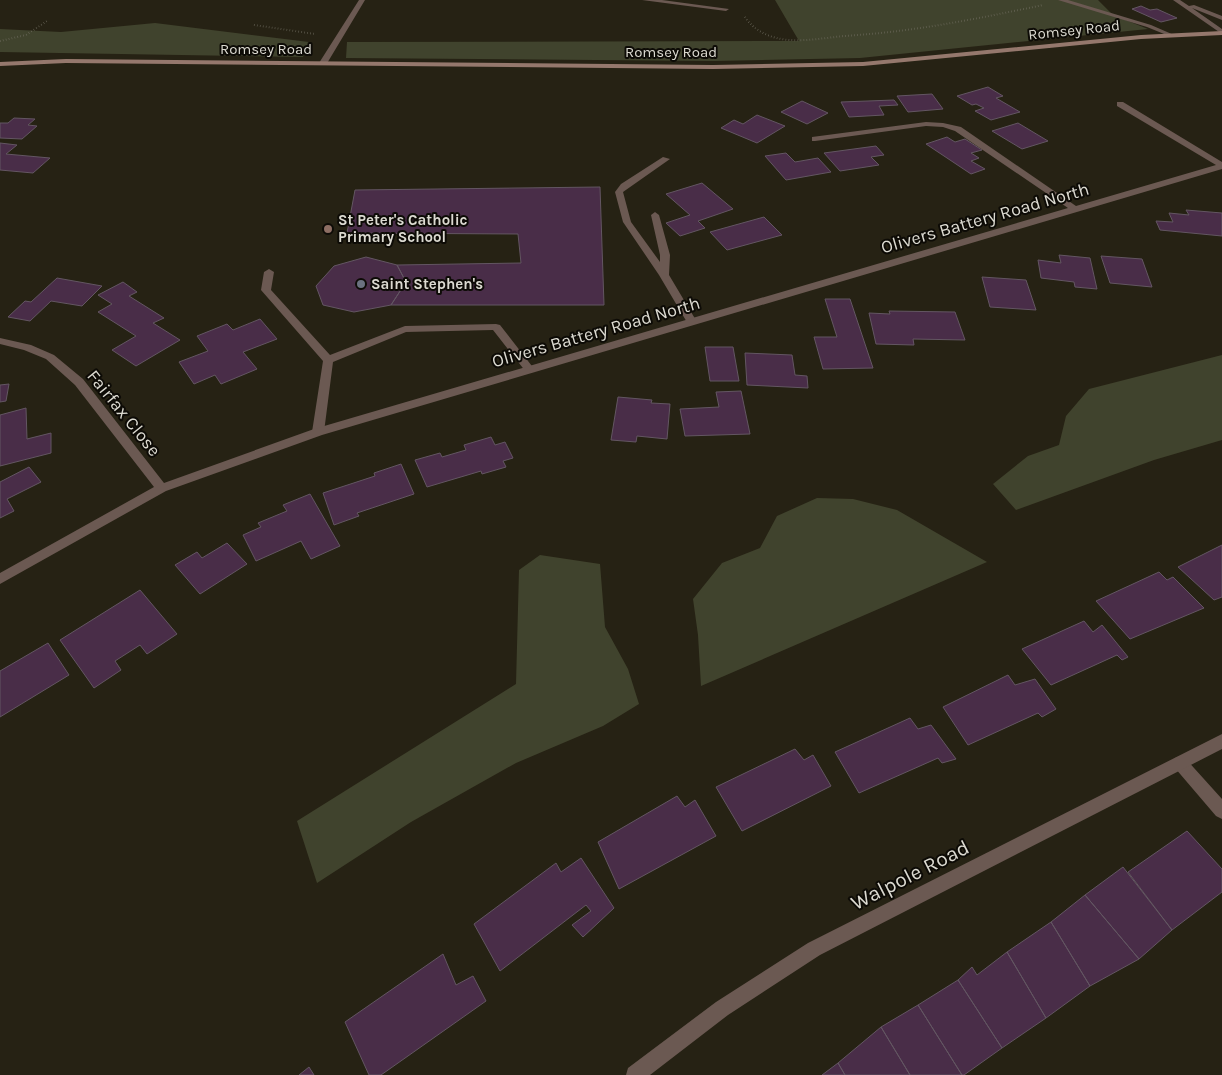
<svg xmlns="http://www.w3.org/2000/svg" width="1222" height="1075" viewBox="0 0 1222 1075" font-family="Karla,sans-serif">
<style>
.green{fill:#40432d}
.building{fill:#492d48;stroke:#635662}
.lines{fill:none;stroke-linecap:round;stroke-linejoin:round}
.path{stroke:#747165;stroke-width:2;stroke-dasharray:0.5 2.5;stroke-linecap:butt}
.lane{fill:#6b5952;fill-rule:evenodd}
.street{fill:#6b5952;fill-rule:evenodd}
.secondary{fill:#95786d;fill-rule:evenodd}
.education-dot{fill:#8d6e63;stroke:#0d0b06;stroke-width:2}
.worship-dot{fill:#6b7280;stroke:#0d0b06;stroke-width:2}
.labels{text-anchor:middle;dominant-baseline:central;stroke-width:4;stroke-linejoin:round;paint-order:stroke}
.far-street-label{font-size:15px;fill:#dcdad1;stroke:#0d0b06}
.far-poi-label{font-size:15px;font-weight:bold;fill:#dcdad1;stroke:#0d0b06;text-anchor:start}
.street-label{font-size:18px;fill:#dcdad1;stroke:#0d0b06}
.near-street-label{font-size:21px;fill:#dcdad1;stroke:#0d0b06}
</style>
<rect width="100%" height="100%" fill="#262214"/>
<path class="green" d="M775,0H1098L1113,15L1148,29L860,58L714,61L346,58L347,42L799,41Z
M155,23L309,42L303,57L0,52V29L61,32Z
M1222,355V440L1154,460L1016,510L993,484L1028,456L1059,445L1066,416L1089,389Z
M817,498L853,499L897,510L987,562L701,686L698,635L693,599L722,563L760,548L777,516Z
M540,555L600,564L605,627L628,669L639,704L603,726L516,763L411,822L317,883L297,821L516,684L519,570Z"/>
<path class="building" d="M1141,6L1150,10L1157,9L1177,18L1161,22L1132,9Z
M988,87L1003,96L996,98L1020,112L991,120L975,111L984,108L976,104L972,105L957,96Z
M932,94L943,109L908,112L897,96Z
M894,100L898,105L879,106L884,115L849,117L841,102Z
M802,101L828,113L807,124L781,112Z
M757,115L785,126L757,143L721,128L734,120L743,124Z
M14,118L35,119L28,125L37,126L22,139L0,138V123H8Z
M1018,123L1048,141L1022,149L992,131Z
M947,137L955,142L965,139L982,150L971,153L979,158L971,161L985,169L971,174L926,144Z
M0,143L17,145L6,154L50,158L33,173L0,170Z
M876,146L884,155L871,157L879,165L840,171L824,153Z
M786,153L795,162L818,158L831,172L786,180L765,156Z
M702,183L733,209L698,221L705,228L680,236L666,223L690,215L666,194Z
M600,187L604,305H391L406,282L397,265L521,263L518,234L347,233L355,190Z
M1186,210L1222,213V236L1160,230L1156,221L1173,222L1169,213L1189,215Z
M764,217L782,235L727,250L710,232Z
M1059,255L1090,258L1097,289L1075,287L1074,282L1041,278L1038,260L1061,263Z
M1101,256L1142,259L1152,287L1110,283Z
M366,257L397,265L406,282L391,305L354,312L323,305L316,286L334,266Z
M982,277L1026,280L1036,310L990,307Z
M57,278L102,286L82,306L51,301L30,321L8,317L25,301L31,302Z
M123,282L137,292L129,296L164,318L153,323L180,340L136,366L112,350L136,336L98,312L112,304L98,295Z
M825,299H850L873,368L823,369L814,337H837Z
M889,311L955,312L965,340L913,339L914,345L876,344L869,313L890,314Z
M260,319L277,339L243,352L257,369L221,384L215,375L194,384L179,362L208,351L197,336L227,324L233,330Z
M705,347H733L739,381H710Z
M745,353L792,355L795,375L807,376L808,388L747,385Z
M9,384L6,401L0,402V385Z
M741,391L750,434L685,436L680,409L719,407L716,392Z
M618,397L652,400L651,403L670,404L667,439L637,436L636,442L611,440Z
M26,408L27,439L51,433V453L0,466V415Z
M491,437L495,445L505,442L513,458L503,461L506,467L482,474L481,471L427,487L415,460L440,453L442,457L466,450L464,445Z
M401,464L414,494L357,513L359,516L334,525L323,493L375,476L374,473Z
M29,467L41,482L7,499L14,511L0,518V482Z
M310,494L340,546L311,559L301,541L256,561L243,535L261,527L258,523L287,511L283,505Z
M227,543L247,564L200,594L175,565L197,552L202,558Z
M1222,545V597L1214,600L1178,567Z
M1159,572L1167,580L1173,577L1204,608L1130,639L1096,601Z
M140,590L177,634L147,654L140,645L115,661L121,670L94,688L60,640Z
M1084,621L1093,632L1102,625L1128,657L1122,660L1117,655L1051,685L1022,649Z
M48,643L69,675L0,717V671Z
M1008,675L1015,685L1035,679L1056,709L1042,717L1038,713L968,745L943,707Z
M910,718L918,729L931,725L956,759L942,763L938,758L859,793L835,752Z
M795,749L804,760L813,755L831,786L742,831L716,787Z
M677,796L685,807L695,800L716,836L619,889L598,842Z
M1187,831L1222,869V892L1172,930L1128,872Z
M581,858L614,908L583,937L572,925L591,911L586,905L500,971L474,924L556,863L561,872Z
M1123,867L1172,930L1139,959L1085,895Z
M1085,895L1139,959L1090,986L1051,922Z
M1051,922L1090,986L1046,1018L1007,952Z
M1007,952L1046,1018L1002,1048L958,980L972,967L977,975Z
M443,954L456,985L473,976L486,1001L381,1075H369L345,1022Z
M958,980L1002,1048L964,1075H962L918,1005Z
M918,1005L962,1075H910L881,1027Z
M881,1027L910,1075H845L838,1063Z
M838,1063L845,1075H822Z
M309,1067L314,1075H299Z"/>
<g class="lines">
<path class="path" d="M745,17C755,32 772,39 790,40C807,41 826,38 844,36C912,32 976,19 1043,5
M254,25L315,34
M0,41L26,35L47,21"/>
<path class="lane" d="M1058,0H1068L1151,25L1174,35L1169,36L1147,27Z
M663,157L670,159L623,192L631,222L660,262V255L651,215L655,212L659,215L670,255L669,275L697,322L692,325L688,324L659,275L623,222L615,192L621,184Z
M269,269L274,272L271,290L330,355L405,326L496,324L500,325L535,370L534,372H526L493,330L406,332L333,362L324,432L318,436L314,435L312,432L323,361L261,290L264,272Z
M1180,756L1185,758L1222,799V819L1216,816L1175,768L1172,763L1175,758Z"/>
<path class="street" d="M359,0H365L326,65H320L319,63Z
M642,0H662L729,9L726,11Z
M1173,0H1180L1189,6L1194,5L1222,16V20L1192,8L1222,29V34Z
M1117,102H1123L1222,162V169L322,435L166,491L0,584V573L154,487L75,385L46,359L24,350L0,344V338L31,345L54,355L83,379L164,483L314,429L1068,208L955,131L943,127L926,126L815,141H812V137L926,122L943,123L961,127L1076,206L1216,165L1117,106Z
M1222,734V749L820,955L728,1015L650,1075H626L628,1068L716,1002L808,943Z"/>
<path class="secondary" d="M1222,31V35L1141,39L863,66L713,69L66,63L0,66V62L66,59L713,65L863,62L1141,35Z"/>
</g>
<circle class="education-dot" cx="328" cy="229" r="5"/>
<circle class="worship-dot" cx="361" cy="284" r="5"/>
<g class="labels">
<g class="far-street-label">
<text transform="translate(1074 30) rotate(-6)">Romsey Road</text>
<text x="266" y="49">Romsey Road</text>
<text x="671" y="52">Romsey Road</text>
</g>
<g class="far-poi-label">
<text x="338" y="220">St Peter's Catholic<tspan x="338" dy="17">Primary School</tspan></text>
<text x="371" y="284">Saint Stephen's</text>
</g>
<g class="street-label">
<text transform="translate(985 218) rotate(-16)">Olivers Battery Road North</text>
<text transform="translate(596 332) rotate(-16)">Olivers Battery Road North</text>
<text transform="translate(124 413) rotate(51)">Fairfax Close</text>
</g>
<g class="near-street-label">
<text transform="translate(910 875) rotate(-27)">Walpole Road</text>
</g>
</g>
</svg>
